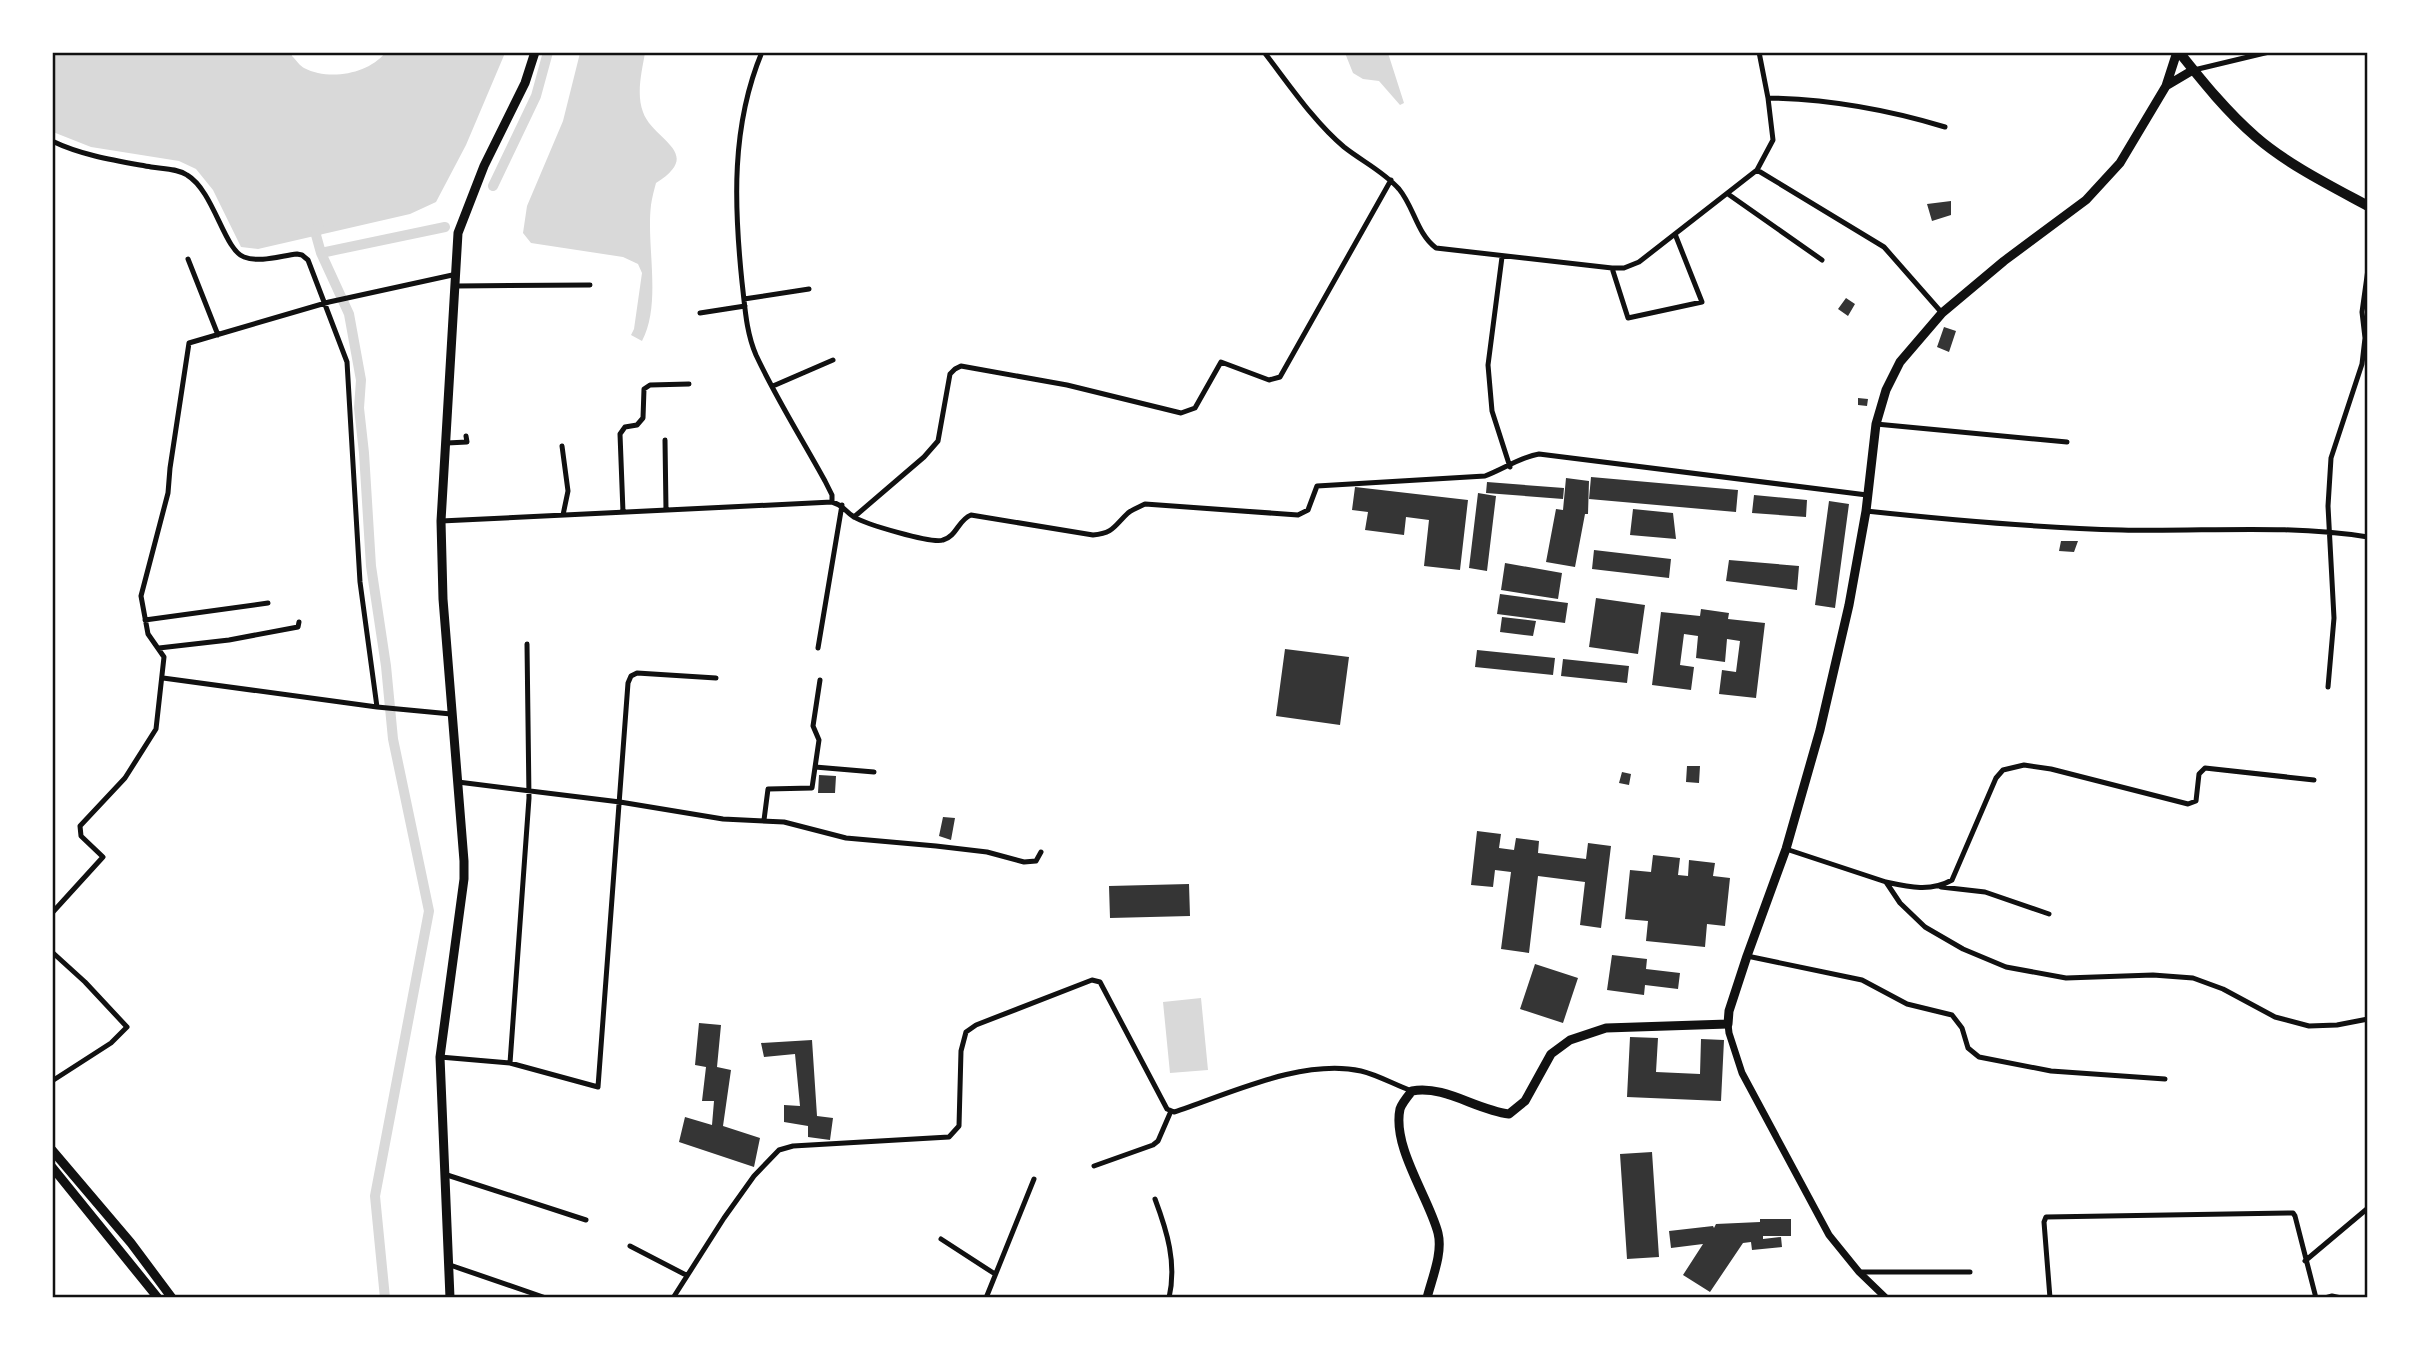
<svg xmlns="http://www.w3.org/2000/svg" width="2420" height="1350" viewBox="0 0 2420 1350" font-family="Poppins,sans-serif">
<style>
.water{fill:#d9d9d9}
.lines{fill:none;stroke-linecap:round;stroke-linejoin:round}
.canal{stroke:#d9d9d9;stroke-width:10}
.building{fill:#353535}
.minor{stroke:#111;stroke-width:5}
.tertiary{stroke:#111;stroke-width:7}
.primary{stroke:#111;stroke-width:9}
.trunk{stroke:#111;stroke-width:10}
.neatline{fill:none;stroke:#111;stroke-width:2.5}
</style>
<rect width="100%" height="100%" fill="#fff"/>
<path class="water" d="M53,52L292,53V56C296,60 300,66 304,68C329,81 368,74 385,53H505L466,145L436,202L410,214L258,249L241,247L213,190L196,169L179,161L91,147L53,132Z
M580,53H645C642,70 636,94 643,112C653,141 705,152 656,183C654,190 652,198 651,205C646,246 662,303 642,341L631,335L634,329L642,273L638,264L623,257L531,243L523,233L527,206L563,121Z
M1345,53H1388L1404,103L1400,105L1379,81L1363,79L1353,73Z
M1201,998L1208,1070L1170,1073L1163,1002Z"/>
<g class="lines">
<path class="canal" d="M493,186L536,96L548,52
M319,223L316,235L321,253
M385,1298L375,1196L429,911L393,739L386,666L371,566L364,453L359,408L361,380L349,314L321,253L445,227"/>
</g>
<path class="building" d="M1951,201V215L1932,221L1927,204Z
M1846,298L1855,304L1848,316L1838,309Z
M1944,327L1956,331L1949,352L1937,347Z
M1858,398L1868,399L1867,406L1858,405Z
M1591,477L1738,490L1736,512L1589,499Z
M1566,478L1589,481L1588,514H1585L1575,567L1546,562L1556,509L1563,510Z
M1487,482L1564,488L1563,499L1486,493Z
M1355,487L1468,500L1460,570L1424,566L1429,520L1406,517L1404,535L1365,530L1368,512L1352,510Z
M1478,493L1496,496L1487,571L1469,568Z
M1754,495L1807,500L1806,517L1752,513Z
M1829,501L1849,504L1835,608L1815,605Z
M1633,509L1673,513L1676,539L1630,535Z
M2061,541H2078L2074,552L2059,551Z
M1594,550L1671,559L1669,578L1592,569Z
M1729,560L1799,566L1797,590L1726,581Z
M1505,563L1562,573L1558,599L1501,590Z
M1500,594L1568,603L1565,623L1497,614Z
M1596,598L1645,605L1638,654L1589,647Z
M1701,609L1729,613L1728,619L1765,623L1756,698L1719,694L1722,670L1736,672L1740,641L1727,639L1725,662L1696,658L1698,636L1684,634L1680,665L1694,667L1691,690L1652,685L1661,612L1700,616Z
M1502,617L1536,621L1533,636L1500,632Z
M1285,649L1349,657L1340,725L1276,716Z
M1477,650L1555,658L1553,675L1475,667Z
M1563,659L1629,666L1627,683L1561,676Z
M1687,766H1700L1699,783L1686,782Z
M1622,772L1631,774L1629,785L1619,783Z
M819,775L836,776L835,793H818Z
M943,817L955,818L951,840L939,836Z
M1477,831L1501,834L1499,848L1514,850L1516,838L1539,841L1538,853L1586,859L1588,843L1611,846L1601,928L1580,925L1585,882L1538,876L1529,953L1501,949L1511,872L1495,870L1493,887L1471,885Z
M1653,855L1680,858L1678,875L1688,876L1689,860L1715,863L1713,876L1730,878L1725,926L1707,924L1705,947L1646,941L1648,921L1625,919L1630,870L1651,872Z
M1189,884L1190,916L1110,918L1109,886Z
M1612,955L1647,959L1646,969L1680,973L1678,989L1645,985L1644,995L1607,990Z
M1535,964L1578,978L1563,1023L1520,1009Z
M699,1023L721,1025L717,1067L731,1070L723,1126L760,1138L754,1167L679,1142L685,1117L712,1125L714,1101H702L706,1067L695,1065Z
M1630,1037L1658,1038L1656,1072L1700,1074L1701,1039L1724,1040L1721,1101L1627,1097Z
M812,1040L817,1116L833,1118L830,1140L808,1137V1126L784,1122V1105L800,1106L795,1054L764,1057L761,1043Z
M1652,1152L1659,1257L1627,1259L1620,1154Z
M1760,1219H1791V1236H1763V1239L1781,1237L1782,1247L1752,1250L1751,1242L1743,1243L1710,1292L1683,1275L1703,1244L1671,1248L1669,1231L1713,1226L1714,1228L1716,1224L1760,1222Z"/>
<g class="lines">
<path class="minor" d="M762,52C731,126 734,205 742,282C745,307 746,332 756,355C776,398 802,439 825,481L832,495V502
M1264,52C1288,83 1314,122 1344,147C1363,162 1383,171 1399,189C1414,207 1417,234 1436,248L1612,268H1624L1639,262L1757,170L1773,140L1768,98L1759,52
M2194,70L2269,52
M1768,98C1827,99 1889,110 1945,127
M52,141C83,156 118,161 151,167C163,169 176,168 187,175C214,191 224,250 244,257C260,263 280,256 297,254L302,255L308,260L347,362L360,582L377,707
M1757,170L1884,247L1942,313
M1728,194L1822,260
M1502,257L1488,365L1492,411L1510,467
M188,259L218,335
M1612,268L1628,318L1702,302L1675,234
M456,286L590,285
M744,299L809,289
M700,313L745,306
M773,386L833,360
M1876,424L2067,442
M665,440L666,510
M447,443L467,442L466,436
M562,446L568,491L563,515
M1866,511C1951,520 2036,528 2122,530C2204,532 2286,524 2368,537
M623,512L620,434L625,427L637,425L643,418L644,389L650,385L689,384
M854,517L924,457L938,441L950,374L955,369L961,366L1067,385L1181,413L1195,408L1221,362L1269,380L1280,377L1391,180
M441,521L832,502C845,506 844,511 854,517C865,524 932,544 943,540C957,536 958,520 971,515L1093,535C1114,533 1114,526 1128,513C1133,509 1139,507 1145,504L1298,515L1308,510L1317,486L1485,476C1504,469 1520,457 1539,454L1867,495
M145,620L268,603
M159,648L229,640L298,627L299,622
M818,648L842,505
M163,678L377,707L451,714
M2328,687L2334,618L2328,506L2331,458L2362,364L2365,338L2362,312L2368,269
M815,767L874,772
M458,782L620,802L723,819L784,822L846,838L936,846L987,852L1024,862L1036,861L1041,852
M764,820L768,789L812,788L819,740L813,726L820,680
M1786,849L1886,882L1900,903L1925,927L1963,949L2006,967L2066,978L2153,975L2193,978L2223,989L2275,1017L2309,1026L2337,1025L2368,1019
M1886,882C1909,887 1931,892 1952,880L1996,778L2003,770L2024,765L2051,769L2188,804L2196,801L2199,774L2205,768L2314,780
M1941,887L1985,892L2049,914
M52,913L103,857L81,836L80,826L125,778L156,729L164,657L148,634L141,596L168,493L170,468L189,343L329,302L457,274
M52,952L85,982L127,1027L111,1043L52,1081
M1747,956L1862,980L1907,1004L1952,1015L1962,1028L1968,1048L1979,1057L2051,1071L2165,1079
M440,1057L510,1063L598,1087L628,683L631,676L637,673L716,678
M510,1063L529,798L527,644
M1094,1166L1153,1145L1158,1141L1171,1111
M444,1174L586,1220
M1155,1199C1167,1231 1177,1263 1169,1298
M941,1239L995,1274
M630,1246L686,1275
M2305,1261L2368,1208
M450,1265L546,1298
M1859,1272H1970
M673,1298L724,1218L754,1176L779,1150L793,1146L949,1137L959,1126L961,1051L966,1032L976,1025L1092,980L1100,982L1167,1109L1174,1112C1229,1094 1303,1058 1361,1071C1378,1075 1395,1085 1412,1091
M986,1298L1034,1179
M2050,1298L2044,1222L2046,1217L2293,1213L2295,1216L2316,1298
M2325,1298L2332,1296L2341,1298
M2367,1298L2368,1297"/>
<path class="tertiary" d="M1728,1024L1729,1033L1742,1073L1829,1235L1859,1272L1886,1298"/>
<path class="primary" d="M2166,86L2193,70
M52,1150L131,1243L172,1298
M52,1167L158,1298
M450,1298L440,1057L464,879V861L443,599L441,521L458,233L484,166L525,83L535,52
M1427,1298C1432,1278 1443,1253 1438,1233C1429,1198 1392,1147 1400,1109C1402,1103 1408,1096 1412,1091C1445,1085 1476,1110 1509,1114L1525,1101L1551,1054L1570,1040L1606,1028L1728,1024L1729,1011L1747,956L1786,849L1820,730L1849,605L1866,511L1876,424L1886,390L1900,362L1942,313L2004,261L2086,200L2120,163L2166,86L2177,52"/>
<path class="trunk" d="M2179,52C2203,82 2227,112 2256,137C2287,164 2331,186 2368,206"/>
</g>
<rect width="2420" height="1350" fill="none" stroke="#ffffff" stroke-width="108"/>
<rect x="54" y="54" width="2312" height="1242" class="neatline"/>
</svg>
